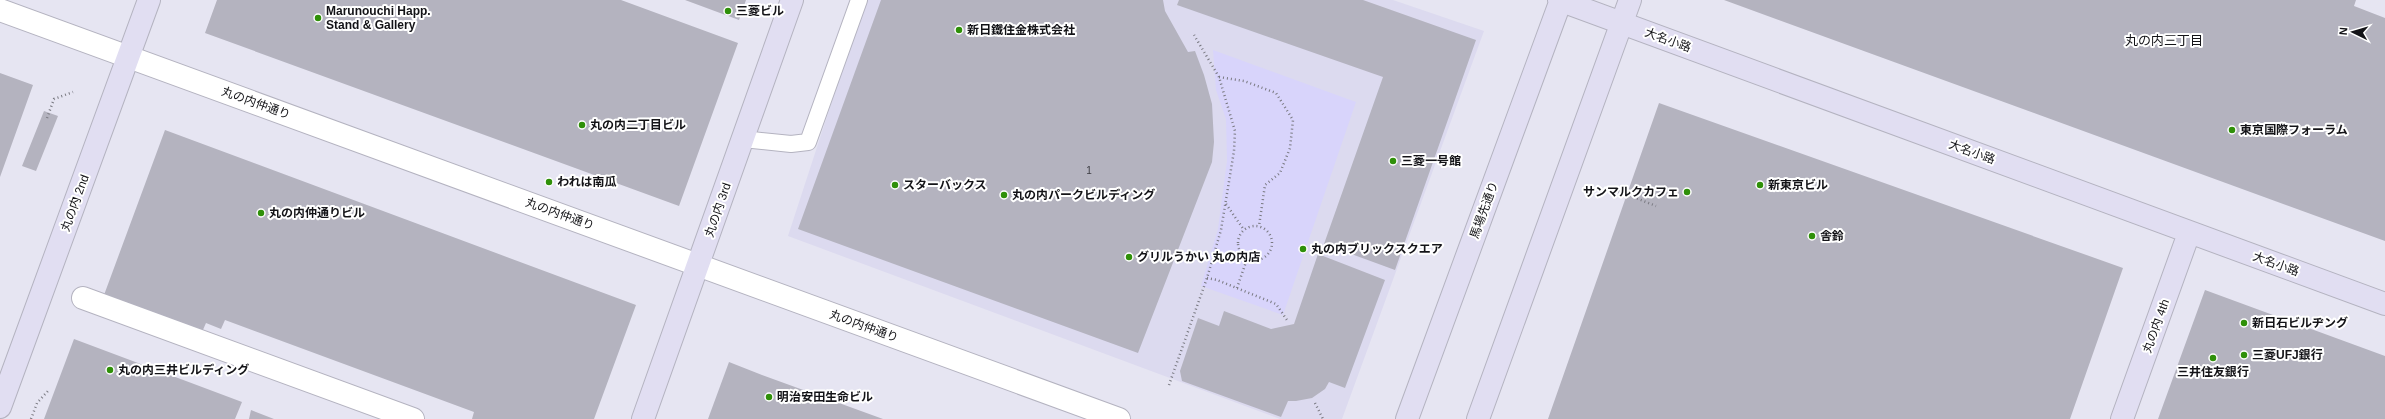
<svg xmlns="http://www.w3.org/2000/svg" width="2385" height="419" viewBox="0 0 2385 419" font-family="Arial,'Noto Sans JP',sans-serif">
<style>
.built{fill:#dcdaef}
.green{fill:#d8d4fb}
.building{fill:#b4b3bf}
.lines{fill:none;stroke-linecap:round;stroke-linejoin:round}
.lane-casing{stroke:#b4b3c0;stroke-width:18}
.street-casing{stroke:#b4b3c0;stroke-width:24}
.secondary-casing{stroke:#b4b3c0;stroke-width:24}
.path{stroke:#797981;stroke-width:2.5;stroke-dasharray:1 3;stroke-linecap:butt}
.lane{stroke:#fff;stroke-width:16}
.street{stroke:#fff;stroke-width:22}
.secondary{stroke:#e1def2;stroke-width:22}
.poi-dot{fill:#2f9009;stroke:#fff;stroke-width:1.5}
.labels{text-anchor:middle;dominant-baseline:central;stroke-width:4;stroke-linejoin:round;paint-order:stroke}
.number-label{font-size:10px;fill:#3b3b41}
.poi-label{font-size:12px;font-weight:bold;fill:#131317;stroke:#fff;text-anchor:start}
.street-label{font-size:12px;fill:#131317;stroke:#fff}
.neighbourhood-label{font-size:13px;fill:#131317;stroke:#fff}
</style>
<rect width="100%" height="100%" fill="#e6e5f2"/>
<path class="built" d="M865,0H1393L1484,31L1342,419H1280L788,236Z"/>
<path class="green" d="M1213,50L1356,102L1283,315L1201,286L1218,229L1227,161L1226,119L1216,90Z"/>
<path class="building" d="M217,0H621L738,43L679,206L205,33Z
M685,0H746L739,20Z
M881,0H1163L1165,11L1188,52L1195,51L1204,75L1212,104L1214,142L1212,162L1138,353L798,229Z
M1179,0H1363L1476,40L1395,270L1324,244L1383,77L1177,5Z
M1724,0H2356L2354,6L2385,18V241Z
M0,73L33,85L0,177Z
M1659,103L2123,268L2070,419H1548Z
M44,111L58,116L36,171L22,166Z
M165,130L636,305L594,419H472L474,412L225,320L221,329L206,323L202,332L104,295Z
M1318,254L1385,280L1345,388L1329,382L1325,389L1312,398L1296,401H1288L1281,417L1182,381L1180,371L1198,318L1219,326L1224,311L1271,329L1294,324Z
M2205,290L2385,356V419H2158Z
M74,339L242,402L235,419H44Z
M729,362L762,375L883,419H708Z
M251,410L274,419H249Z"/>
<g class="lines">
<defs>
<path id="lane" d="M743,139L791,144L808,142L859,0"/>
<path id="street" d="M0,10L1119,419
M83,298L413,419"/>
<path id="secondary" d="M1559,0L2385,304
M0,407L149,0
M643,419L792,0
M1407,419L1561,0
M1478,419L1630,0
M2122,419L2189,233"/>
</defs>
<use href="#lane" class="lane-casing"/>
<use href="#street" class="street-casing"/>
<use href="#secondary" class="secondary-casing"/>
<path class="path" d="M1219,77L1244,81L1276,93L1293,120L1290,148L1280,173L1265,185L1259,226
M47,118L54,99L73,92
M1611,188L1656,206
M1226,204L1244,230
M1238 243a17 17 0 1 1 34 0a17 17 0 1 1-34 0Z
M1207,278L1217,280L1276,304L1287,320
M1237,288L1247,259
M1169,385L1207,278L1221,230L1234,151L1235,131L1219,77L1194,35
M1315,403L1323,419
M31,419L37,403L48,391"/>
<use href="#lane" class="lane"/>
<use href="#street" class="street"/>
<use href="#secondary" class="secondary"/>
</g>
<g class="poi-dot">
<circle cx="728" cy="11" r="4"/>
<circle cx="318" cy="18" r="4"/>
<circle cx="959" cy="30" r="4"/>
<circle cx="582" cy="125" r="4"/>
<circle cx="2232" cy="130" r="4"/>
<circle cx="1393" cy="161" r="4"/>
<circle cx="549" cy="182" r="4"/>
<circle cx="895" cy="185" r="4"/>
<circle cx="1760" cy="185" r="4"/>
<circle cx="1687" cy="192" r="4"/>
<circle cx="1004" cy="195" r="4"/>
<circle cx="261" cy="213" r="4"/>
<circle cx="1812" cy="236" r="4"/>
<circle cx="1303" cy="249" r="4"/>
<circle cx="1129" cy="257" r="4"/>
<circle cx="2244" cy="323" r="4"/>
<circle cx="2244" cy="355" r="4"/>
<circle cx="2213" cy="358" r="4"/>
<circle cx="110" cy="370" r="4"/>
<circle cx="769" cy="397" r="4"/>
</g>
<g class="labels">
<g class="number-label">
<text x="1089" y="170">1</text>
</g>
<g class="poi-label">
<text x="326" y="11">Marunouchi Happ.<tspan x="326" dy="14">Stand &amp; Gallery</tspan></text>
<text x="736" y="11">三菱ビル</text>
<text x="967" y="30">新日鐵住金株式会社</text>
<text x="590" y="125">丸の内二丁目ビル</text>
<text x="2240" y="130">東京国際フォーラム</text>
<text x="1401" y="161">三菱一号館</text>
<text x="557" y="182">われは南瓜</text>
<text x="903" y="185">スターバックス</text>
<text x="1768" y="185">新東京ビル</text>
<text x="1679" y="192" text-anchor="end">サンマルクカフェ</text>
<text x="1012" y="195">丸の内パークビルディング</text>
<text x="269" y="213">丸の内仲通りビル</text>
<text x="1820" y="236">舎鈴</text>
<text x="1311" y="249">丸の内ブリックスクエア</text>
<text x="1137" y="257">グリルうかい 丸の内店</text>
<text x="2252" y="323">新日石ビルヂング</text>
<text x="2252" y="355">三菱UFJ銀行</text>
<text x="118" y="370">丸の内三井ビルディング</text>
<text x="2213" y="372" text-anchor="middle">三井住友銀行</text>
<text x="777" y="397">明治安田生命ビル</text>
</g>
<g class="street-label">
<text transform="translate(1668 40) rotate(20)">大名小路</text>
<text transform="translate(256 103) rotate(20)">丸の内仲通り</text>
<text transform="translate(1972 152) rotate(20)">大名小路</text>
<text transform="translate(75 203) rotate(-70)">丸の内 2nd</text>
<text transform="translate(718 210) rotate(-71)">丸の内 3rd</text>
<text transform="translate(1484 210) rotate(-70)">馬場先通り</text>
<text transform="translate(560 214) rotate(20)">丸の内仲通り</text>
<text transform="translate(2276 264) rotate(20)">大名小路</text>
<text transform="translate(864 326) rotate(20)">丸の内仲通り</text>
<text transform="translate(2156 326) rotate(-70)">丸の内 4th</text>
</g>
<g class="neighbourhood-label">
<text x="2164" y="40">丸の内三丁目</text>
</g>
</g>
<g transform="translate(2353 32) rotate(275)" stroke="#ffffff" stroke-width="3" paint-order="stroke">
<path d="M0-3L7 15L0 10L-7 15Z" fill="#131317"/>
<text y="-6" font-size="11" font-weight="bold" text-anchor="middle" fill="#131317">N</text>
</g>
</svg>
